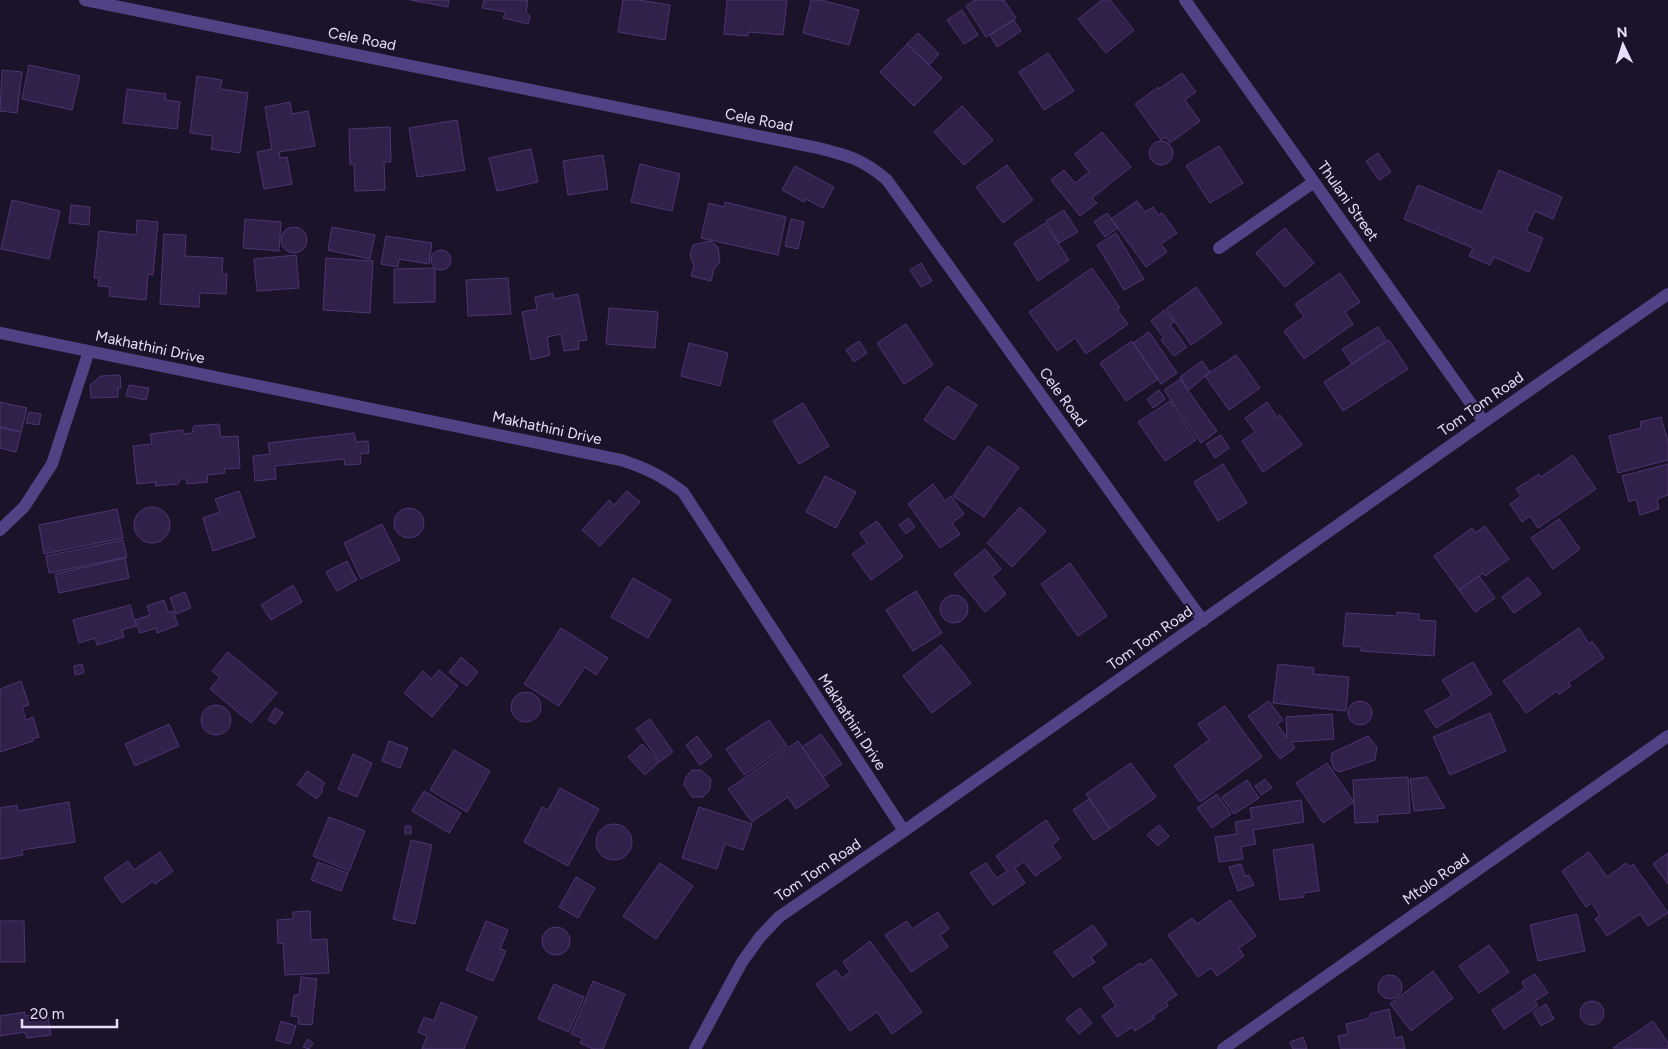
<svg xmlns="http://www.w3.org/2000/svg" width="1668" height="1049" viewBox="0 0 1668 1049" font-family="Figtree,sans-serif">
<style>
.building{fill:#312049;stroke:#4e3473}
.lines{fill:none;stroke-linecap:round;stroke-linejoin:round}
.minor{stroke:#524285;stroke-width:12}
.labels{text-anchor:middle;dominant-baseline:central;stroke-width:4;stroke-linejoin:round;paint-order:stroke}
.street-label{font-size:15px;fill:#e8defd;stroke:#1b1329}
</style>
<rect width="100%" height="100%" fill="#1b1329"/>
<path class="building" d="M410,0H449L448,7Z
M484,0H528L526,12L530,16L528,24L503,18L506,12L482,8Z
M623,0H639L670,5L665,40L618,32Z
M727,0H787L783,35L749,32L748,36L724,34Z
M811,0H821L859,10L849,45L803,33Z
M975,0H1004L1016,18L986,37L966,6Z
M1102,0H1110L1134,30L1106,53L1078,19Z
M962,10L978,35L964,44L947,20Z
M1014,20L1021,31L997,47L990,35Z
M918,33L939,54L929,65L907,44Z
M907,44L942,78L914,106L880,72Z
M1048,53L1074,91L1044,110L1019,72Z
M29,65L80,76L72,110L22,99Z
M2,70L22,72L17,113L0,111Z
M1182,73L1196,92L1185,100L1200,121L1170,143L1166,137L1161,140L1135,104L1158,87L1159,89Z
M197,76L222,80L220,89L248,93L240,153L211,149L213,136L190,133Z
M127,89L166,94L165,100L180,102L177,129L123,123Z
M290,102L292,114L308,111L315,146L279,152L280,158L287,157L292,184L264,189L257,152L272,149L265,107Z
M962,106L993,140L964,165L934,132Z
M457,120L465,170L417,177L409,128Z
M390,127L391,162H384L385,190L355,191L354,164H350L349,129Z
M1102,132L1131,167L1092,198L1097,203L1080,216L1051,180L1064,170L1075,183L1089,172L1075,154Z
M1149 153a12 12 0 1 1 24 0a12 12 0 1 1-24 0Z
M1219,146L1243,183L1210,203L1186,166Z
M531,149L538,182L497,191L489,158Z
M1378,153L1391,172L1379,180L1366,161Z
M603,155L608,189L568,195L563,161Z
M640,164L680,174L672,211L631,202Z
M1007,165L1033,200L1003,223L976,187Z
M795,166L834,187L823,208L806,199L804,202L782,190Z
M1499,170L1562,197L1553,219L1535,211L1526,231L1543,238L1529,272L1494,257L1490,265L1469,256L1473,248L1404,219L1418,185L1482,212Z
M12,200L60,211L49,259L1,249Z
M1137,201L1145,212L1153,207L1158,215L1162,213L1177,233L1161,244L1167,252L1146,267L1111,219Z
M725,202L786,217L778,255L701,238L709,203L724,207Z
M71,205L90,207L89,225L69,223Z
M1064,210L1078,232L1059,243L1046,221Z
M1107,213L1118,228L1105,237L1094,222Z
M245,219L281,222L279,251L243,248Z
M791,219L804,222L798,249L785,246Z
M137,220L158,222L153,275L148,274L146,300L109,296L110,287L98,286L99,278H94L99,231L136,235Z
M1045,223L1069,260L1038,281L1014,243Z
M281 240a13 13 0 1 1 26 0a13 13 0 1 1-26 0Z
M332,227L375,235L370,259L328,250Z
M1285,228L1314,263L1285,287L1256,253Z
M1116,233L1144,279L1124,290L1097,245Z
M164,234L186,235L185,256L223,258L222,274H227L226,294L200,293L199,307L160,304Z
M386,236L432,243L429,264L399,259L398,267L381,264Z
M710,241L718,247L720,262L714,269L711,281L691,276L694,266L690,255L693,245Z
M431 260a10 10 0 1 1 20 0a10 10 0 1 1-20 0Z
M296,255L299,288L257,291L254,259Z
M326,258L373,261L370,313L323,310Z
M921,263L932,281L921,287L910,270Z
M435,268V302L394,303V269Z
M1092,268L1120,308L1117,309L1128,324L1086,354L1075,338L1057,351L1029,312Z
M1340,273L1360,302L1345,312L1353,324L1304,359L1284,331L1304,317L1295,304Z
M508,278L511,314L468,316L466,280Z
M1196,287L1222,323L1191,345L1166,309Z
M553,293L554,299L578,294L587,340L578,341L579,349L564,351L561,334L547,337L550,355L531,360L522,312L537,309L535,297Z
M609,308L658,312L655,348L606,344Z
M1164,310L1174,322L1170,325L1187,347L1174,356L1161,340L1164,338L1151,321Z
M906,324L933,365L904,384L877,343Z
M1378,327L1387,341L1352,364L1342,349Z
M1149,332L1177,373L1161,384L1133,343Z
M1389,340L1408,369L1343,411L1324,382Z
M859,341L867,353L854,362L846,350Z
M1132,341L1158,379L1126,401L1100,363Z
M689,343L728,353L720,386L681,376Z
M1236,355L1260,388L1229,410L1205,376Z
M1202,361L1210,372L1189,390L1180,377Z
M120,375L121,388H118V397L91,398L90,385L101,376Z
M1180,379L1217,431L1201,443L1164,390Z
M129,385L149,388L146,400L126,396Z
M947,386L977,405L954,440L924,420Z
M1159,390L1165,399L1153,408L1147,399Z
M1170,401L1196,440L1165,461L1138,422Z
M0,402L27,408L21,432L0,427Z
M1267,402L1277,417L1280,415L1302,445L1263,472L1242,441L1255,432L1245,418Z
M803,403L829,446L799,464L773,421Z
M29,412L41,414L39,425L26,423Z
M1661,417L1668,442V460L1618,473L1609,436L1641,428L1640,422Z
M219,424L221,437L238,436L240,468L224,469L225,473L207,475L208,482L187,484L186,478L181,479L178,484L155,486L156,482L137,484L133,446L152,444L150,434L183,430L184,434L192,433L194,426Z
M0,427L21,432L16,452L0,448Z
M354,433L356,442L368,441L369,453L360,454L361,464L345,465L344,459L275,466L276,479L255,481L253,456L270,454L268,443Z
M1221,435L1229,448L1215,458L1206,444Z
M988,446L1019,467L984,517L953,496Z
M1573,455L1596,489L1538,528L1530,516L1522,522L1510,504L1521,496L1516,489L1539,474L1541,477Z
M1223,464L1247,503L1218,521L1194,482Z
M1668,464V495L1657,499L1659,509L1640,515L1636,499L1629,502L1622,476Z
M825,476L856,492L836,528L806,512Z
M933,484L945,501L951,496L964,514L952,523L960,534L940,548L908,504Z
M239,491L255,537L213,551L203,518L220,512L215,499Z
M627,491L640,502L600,546L582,530L609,500L614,505Z
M1020,507L1046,531L1012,567L987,543Z
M134 525a18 18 0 1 1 36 0a18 18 0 1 1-36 0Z
M394 523a15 15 0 1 1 30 0a15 15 0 1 1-30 0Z
M117,509L123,538L44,554L39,525Z
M908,518L915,527L906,534L899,525Z
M1559,519L1580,549L1553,569L1531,538Z
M877,521L903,557L871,580L852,554L867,543L860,533Z
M382,524L400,560L361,579L344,543Z
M1485,526L1509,559L1485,576L1483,573L1459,590L1434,556L1472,528L1475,533Z
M123,540L127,557L49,573L46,556Z
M985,549L1001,569L992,577L1006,594L985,612L954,574Z
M125,558L129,578L59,593L55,574Z
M347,561L357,580L337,591L326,572Z
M1070,563L1107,616L1078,636L1041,584Z
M1479,576L1495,598L1475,612L1459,590Z
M1528,577L1541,594L1514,613L1502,597Z
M633,578L671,600L648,638L611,617Z
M293,585L302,602L271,620L261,605Z
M916,591L942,633L913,651L886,610Z
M185,592L191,608L176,614L170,598Z
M940 609a14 14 0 1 1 28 0a14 14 0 1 1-28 0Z
M164,600L168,612L173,611L178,625L157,633L156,628L140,633L135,620L150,615L147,606Z
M130,605L136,626L122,630L124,637L97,645L95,638L79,643L73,620Z
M1397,612L1419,614V620L1436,621L1434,656L1361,651V647L1343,646L1346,613L1397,616Z
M561,628L608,658L596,675L585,667L559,706L524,684Z
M1579,628L1589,644L1592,641L1604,658L1568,683L1571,686L1559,694L1557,691L1526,713L1503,681Z
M941,645L971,683L932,713L903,676Z
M228,652L277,693L251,723L210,689L220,677L212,671Z
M461,657L478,672L467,686L449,672Z
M1473,662L1492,694L1436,728L1425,711L1452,696L1442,680Z
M82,664L84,673L75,675L74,666Z
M1278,664L1314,668L1313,674L1349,677L1346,711L1273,703Z
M439,670L458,686L432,717L404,693L423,671L431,679Z
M21,681L29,705L22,707L26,720L33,717L39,737L32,739L33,741L0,752V689Z
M511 707a15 15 0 1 1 30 0a15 15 0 1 1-30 0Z
M1269,701L1283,720L1277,724L1287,738L1286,717L1332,714L1334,739L1291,742L1295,748L1280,759L1248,716Z
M1348 713a12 12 0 1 1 24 0a12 12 0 1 1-24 0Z
M201 720a15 15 0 1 1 30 0a15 15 0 1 1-30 0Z
M1225,706L1262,757L1200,802L1174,766L1209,740L1198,724Z
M275,708L283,713L275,724L268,720Z
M1490,713L1506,751L1450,775L1433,737Z
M650,719L673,752L660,762L636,729Z
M769,720L787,746L744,775L726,749Z
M169,724L179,746L135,766L125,744Z
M821,734L842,764L823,777L802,747Z
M697,736L712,756L700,765L686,745Z
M1368,736L1377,747L1375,760L1339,772L1334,769L1331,760L1332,753Z
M389,741L408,748L400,768L382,761Z
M798,741L829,786L796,809L788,797L752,822L728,789Z
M642,744L659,762L645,775L628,757Z
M454,750L490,771L467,812L430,790Z
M353,754L372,763L357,797L338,789Z
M1131,763L1156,797L1110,829L1086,794Z
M1327,763L1354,802L1323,823L1296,783Z
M692,770H701L711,779L710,789L703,797H692L684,785L686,777Z
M307,771L325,783L321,789L323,790L317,799L297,785Z
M1408,777L1410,813L1377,815L1378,822L1355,823L1353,780Z
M1427,777L1445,808L1414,811L1410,779Z
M1265,779L1272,788L1261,795L1255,786Z
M1247,780L1259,798L1234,814L1222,797Z
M560,788L599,809L568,866L524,842L542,807L548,810Z
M424,791L461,813L449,833L412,811Z
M1217,794L1231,814L1212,828L1197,808Z
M1089,799L1110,829L1094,840L1073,810Z
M1301,800L1304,822L1253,830L1256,844L1241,847L1243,859L1219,862L1215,837L1237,834L1235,822L1252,819L1250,808Z
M69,802L75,842L22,850L23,855L0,859V808L17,805L18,811Z
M699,807L752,824L743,850L725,844L717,869L682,858Z
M329,817L365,831L349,871L313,856Z
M1046,820L1059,839L1052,845L1061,858L1035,876L1024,862L1015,868L1025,883L993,905L970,873L986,863L997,878L1007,871L996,856Z
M596 842a18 18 0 1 1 36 0a18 18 0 1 1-36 0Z
M1159,825L1169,836L1158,846L1147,835Z
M405,826H411V834H405Z
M411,840L432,845L415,924L393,919Z
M1313,844L1319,891L1304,893V897L1280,900L1273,850Z
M160,852L173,871L155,884L153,881L122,903L104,878L128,861L134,870Z
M1589,852L1607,877L1626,863L1629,867L1633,864L1668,913L1648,926L1640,914L1607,936L1595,919L1600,916L1592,903L1586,907L1562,871Z
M1668,853V884L1653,864Z
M318,862L348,873L341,891L311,880Z
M660,863L693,886L656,939L623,916Z
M1241,864L1245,876L1249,875L1254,885L1238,891L1229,867Z
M576,877L595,888L578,918L559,907Z
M1230,900L1256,936L1239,948L1244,956L1217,976L1211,968L1198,977L1168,935L1192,918L1197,924Z
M310,911L311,940L327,939L329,973L285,975L283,943L278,944L277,920L293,919V912Z
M938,912L949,929L940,935L948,947L911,972L885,935L907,921L912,929Z
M1577,914L1585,951L1538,961L1530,925Z
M0,921H24L25,962H0Z
M486,921L508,930L500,949L506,951L493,981L466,970Z
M1093,925L1107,945L1091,957L1095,962L1073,977L1054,952Z
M542 941a14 14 0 1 1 28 0a14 14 0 1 1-28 0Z
M870,941L922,1012L892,1034L877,1012L850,1031L816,984L836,970L842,978L850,972L843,962Z
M1489,945L1509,972L1479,993L1459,966Z
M1151,959L1177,995L1166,1002L1168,1006L1153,1016L1155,1018L1135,1031L1132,1027L1117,1037L1102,1016L1116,1006L1103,988L1140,963L1142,965Z
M1433,971L1453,998L1411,1031L1390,1004Z
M1535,974L1548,993L1535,1001L1538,1006L1504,1029L1492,1010L1525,988L1522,982Z
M1378 987a12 12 0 1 1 24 0a12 12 0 1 1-24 0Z
M301,977L317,979L312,1025L298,1024L299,1017L291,1016L294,995H299Z
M593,981L625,994L603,1049H593L580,1043L582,1038L571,1034Z
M554,984L584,997L569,1032L538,1019Z
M1580 1013a12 12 0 1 1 24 0a12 12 0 1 1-24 0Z
M441,1002L477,1017L464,1049H422L427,1036L418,1032L424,1017L434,1021Z
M1546,1004L1554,1019L1541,1026L1533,1012Z
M1080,1008L1092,1023L1079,1034L1066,1019Z
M1389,1009L1395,1038L1402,1036L1405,1049H1341L1338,1036L1348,1034L1346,1024L1370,1018V1014Z
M25,1012V1016L47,1012L51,1035L27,1038L25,1032L0,1036V1016Z
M281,1021L296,1026L290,1044L276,1040Z
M1653,1021L1668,1043V1049L1613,1048Z
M1303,1037L1307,1049H1293L1290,1042Z
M308,1039L313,1043L309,1049L303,1047Z"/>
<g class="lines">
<path class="minor" d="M85,0L818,148C849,156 863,159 887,180L1203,621
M1185,0L1484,422
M1219,248L1314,182
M0,333L621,460C646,468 662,476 683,492L904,831
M0,530L24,507L52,464L89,351
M695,1049L742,962L760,937L779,917L904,831L1484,422L1668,294
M1223,1049L1668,736"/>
</g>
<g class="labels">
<g class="street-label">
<text transform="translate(362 39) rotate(11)">Cele Road</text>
<text transform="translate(759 120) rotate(11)">Cele Road</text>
<text transform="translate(1348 201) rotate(55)">Thulani Street</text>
<text transform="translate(150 347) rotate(12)">Makhathini Drive</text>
<text transform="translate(1063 397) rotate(54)">Cele Road</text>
<text transform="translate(1481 404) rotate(-35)">Tom Tom Road</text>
<text transform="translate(547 428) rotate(12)">Makhathini Drive</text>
<text transform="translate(1150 638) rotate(-35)">Tom Tom Road</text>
<text transform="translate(852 722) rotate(57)">Makhathini Drive</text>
<text transform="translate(818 870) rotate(-34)">Tom Tom Road</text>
<text transform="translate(1436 879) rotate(-35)">Mtolo Road</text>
</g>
</g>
<g transform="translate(1623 45) rotate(356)" stroke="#1b1329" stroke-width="4" paint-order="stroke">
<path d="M0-4L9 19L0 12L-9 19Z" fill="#e8defd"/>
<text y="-8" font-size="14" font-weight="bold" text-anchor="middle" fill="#e8defd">N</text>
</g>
<path d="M22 1019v8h95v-8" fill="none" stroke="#e8defd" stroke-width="2.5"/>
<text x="30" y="1019" font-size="15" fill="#e8defd" stroke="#1b1329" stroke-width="4" paint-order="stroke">20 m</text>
</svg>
